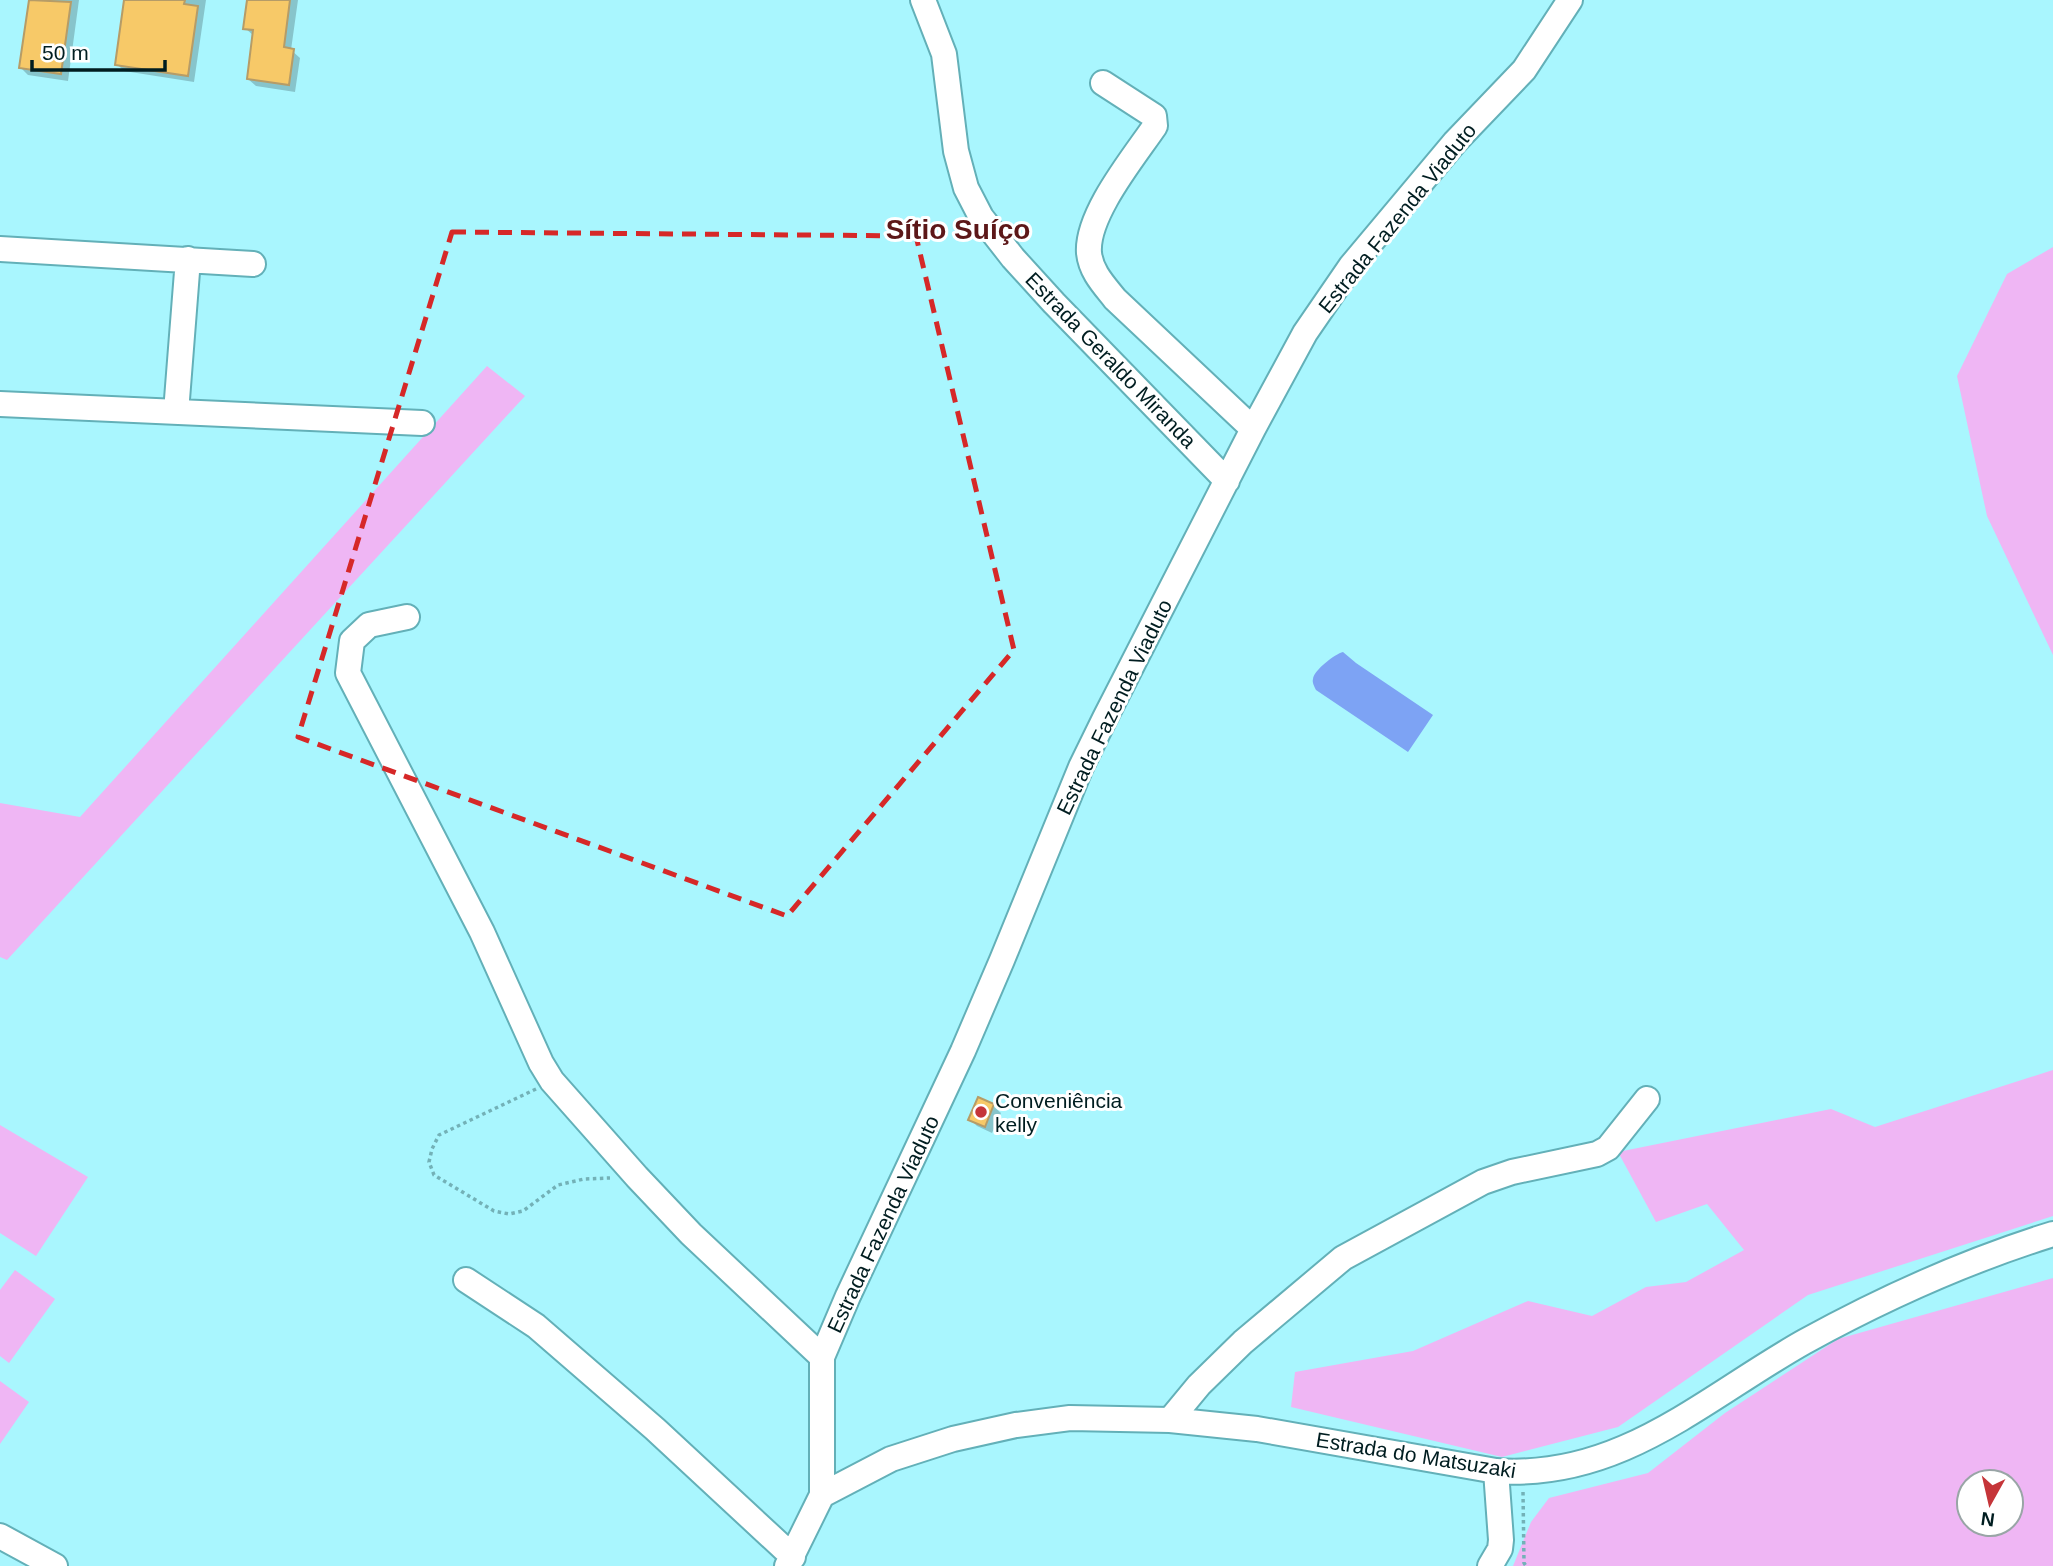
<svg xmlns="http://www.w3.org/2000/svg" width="2053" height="1566" viewBox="0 0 2053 1566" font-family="Arial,sans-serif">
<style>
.green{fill:#efb6f4;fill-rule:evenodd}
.water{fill:#7da3f4}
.shadow{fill:#0003}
.building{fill:#f7c968;stroke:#b69c67;stroke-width:2}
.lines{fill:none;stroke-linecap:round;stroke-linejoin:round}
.minor-casing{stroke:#63b0b8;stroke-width:28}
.path{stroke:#73b1b7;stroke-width:3.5;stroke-dasharray:3.5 3.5;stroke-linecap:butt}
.minor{stroke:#fff;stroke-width:24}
.marked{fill:none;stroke:#d62828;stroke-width:5;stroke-dasharray:14 9;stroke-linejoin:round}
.poi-dot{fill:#c53539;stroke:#fff;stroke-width:2.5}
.labels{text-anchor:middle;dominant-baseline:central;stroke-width:6;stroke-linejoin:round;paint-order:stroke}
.street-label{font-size:21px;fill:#001d20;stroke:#fff}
.poi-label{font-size:21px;fill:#001d20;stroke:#fff;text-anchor:start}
.district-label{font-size:28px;font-weight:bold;fill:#5c1718;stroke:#fff}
</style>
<rect width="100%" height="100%" fill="#a9f6fe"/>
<path class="green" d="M2053,247V655L1987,516L1957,376L2007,274Z
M487,366L525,396L7,960L0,957V803L80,817Z
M2053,1070V1216L1808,1295L1618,1427L1502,1457L1291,1407L1295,1372L1413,1351L1528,1301L1592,1316L1646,1287L1686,1282L1744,1250L1707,1204L1656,1222L1618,1152L1831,1109L1875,1127Z
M0,1125L88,1177L36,1256L0,1233Z
M15,1270L55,1299L9,1363L0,1356V1290Z
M2053,1278V1566H1513L1531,1522L1549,1498L1648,1473L1725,1413L1838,1339ZM1969,1482H2011V1524H1969Z
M0,1381L29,1402L0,1444Z"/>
<path class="water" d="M1343,652L1356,663L1433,715L1408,752L1316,690C1314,686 1312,682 1313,679C1314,670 1335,654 1343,652Z"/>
<path class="shadow" d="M30,0H79L68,81L28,75L21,68Z
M126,0H206L194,82L124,71L117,64Z
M249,0H298L291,50L300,58L295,92L256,86L248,79L254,36L245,28Z
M979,1100L993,1106L1001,1113L992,1133L977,1126L970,1119Z"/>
<path class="building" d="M29,0L71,2L61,74L19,68Z
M124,0H185L184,4L198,6L188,76L115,65Z
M247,0H290L284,47L294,49L289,85L247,79L253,30L243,29Z
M978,1097L994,1104L985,1127L968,1120Z"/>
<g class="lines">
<defs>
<path id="minor" d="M923,0L944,54L956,151L966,188L981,217L1013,258L1054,303L1227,481
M1103,83L1154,116L1155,126C1134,157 1086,215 1089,253C1091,272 1104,285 1115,299L1253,429
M0,249L253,264
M0,404L422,423
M176,412L188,259
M407,617L369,625L352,641L348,673L482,932L541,1063L552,1081L637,1177L691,1234L822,1357
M466,1280L536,1326L655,1429L793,1557
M1170,1420L1199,1385L1243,1342L1343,1258L1483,1182L1512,1172L1597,1154L1608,1148L1647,1099
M822,1495L891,1459L953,1439L1016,1425L1070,1418L1170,1420L1257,1429L1496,1471C1620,1480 1703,1399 1804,1342C1884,1298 1966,1261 2053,1234
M0,1536L55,1566
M787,1566L822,1495V1357L848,1296L963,1051L1002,960L1081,767L1105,718L1253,429L1305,333L1351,266L1455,142L1524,70L1570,0
M1490,1566L1500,1549L1501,1540L1496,1471"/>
</defs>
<use href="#minor" class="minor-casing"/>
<path class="path" d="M536,1089L439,1135L432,1149L429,1162L434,1175L494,1211L509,1214L523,1211L558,1185L584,1179L610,1178
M1523,1492L1524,1563L1526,1566"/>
<use href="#minor" class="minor"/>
</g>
<path class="marked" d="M452,232L916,236L1014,650L787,916L298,737Z"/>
<circle class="poi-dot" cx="981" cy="1112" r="7"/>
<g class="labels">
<g class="street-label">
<text transform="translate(1397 218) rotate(-51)">Estrada Fazenda Viaduto</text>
<text transform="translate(1111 360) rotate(46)">Estrada Geraldo Miranda</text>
<text transform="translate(1114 707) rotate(-64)">Estrada Fazenda Viaduto</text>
<text transform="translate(883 1224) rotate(-65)">Estrada Fazenda Viaduto</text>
<text transform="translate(1416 1455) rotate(9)">Estrada do Matsuzaki</text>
</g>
<g class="poi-label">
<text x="995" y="1100">Conveniência<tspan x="995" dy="24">kelly</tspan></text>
</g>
<g class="district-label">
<text x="958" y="229">Sítio Suíço</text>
</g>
</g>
<g transform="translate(1990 1503) rotate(188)"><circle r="33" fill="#ffffff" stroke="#99a5a6" stroke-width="2"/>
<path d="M0-5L12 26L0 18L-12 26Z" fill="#c53539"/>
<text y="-10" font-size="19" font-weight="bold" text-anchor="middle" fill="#001d20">N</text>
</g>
<path d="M32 60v10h133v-10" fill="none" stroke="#001d20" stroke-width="3.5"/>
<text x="42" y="60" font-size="21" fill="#001d20" stroke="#ffffff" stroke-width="5" paint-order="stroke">50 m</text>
</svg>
